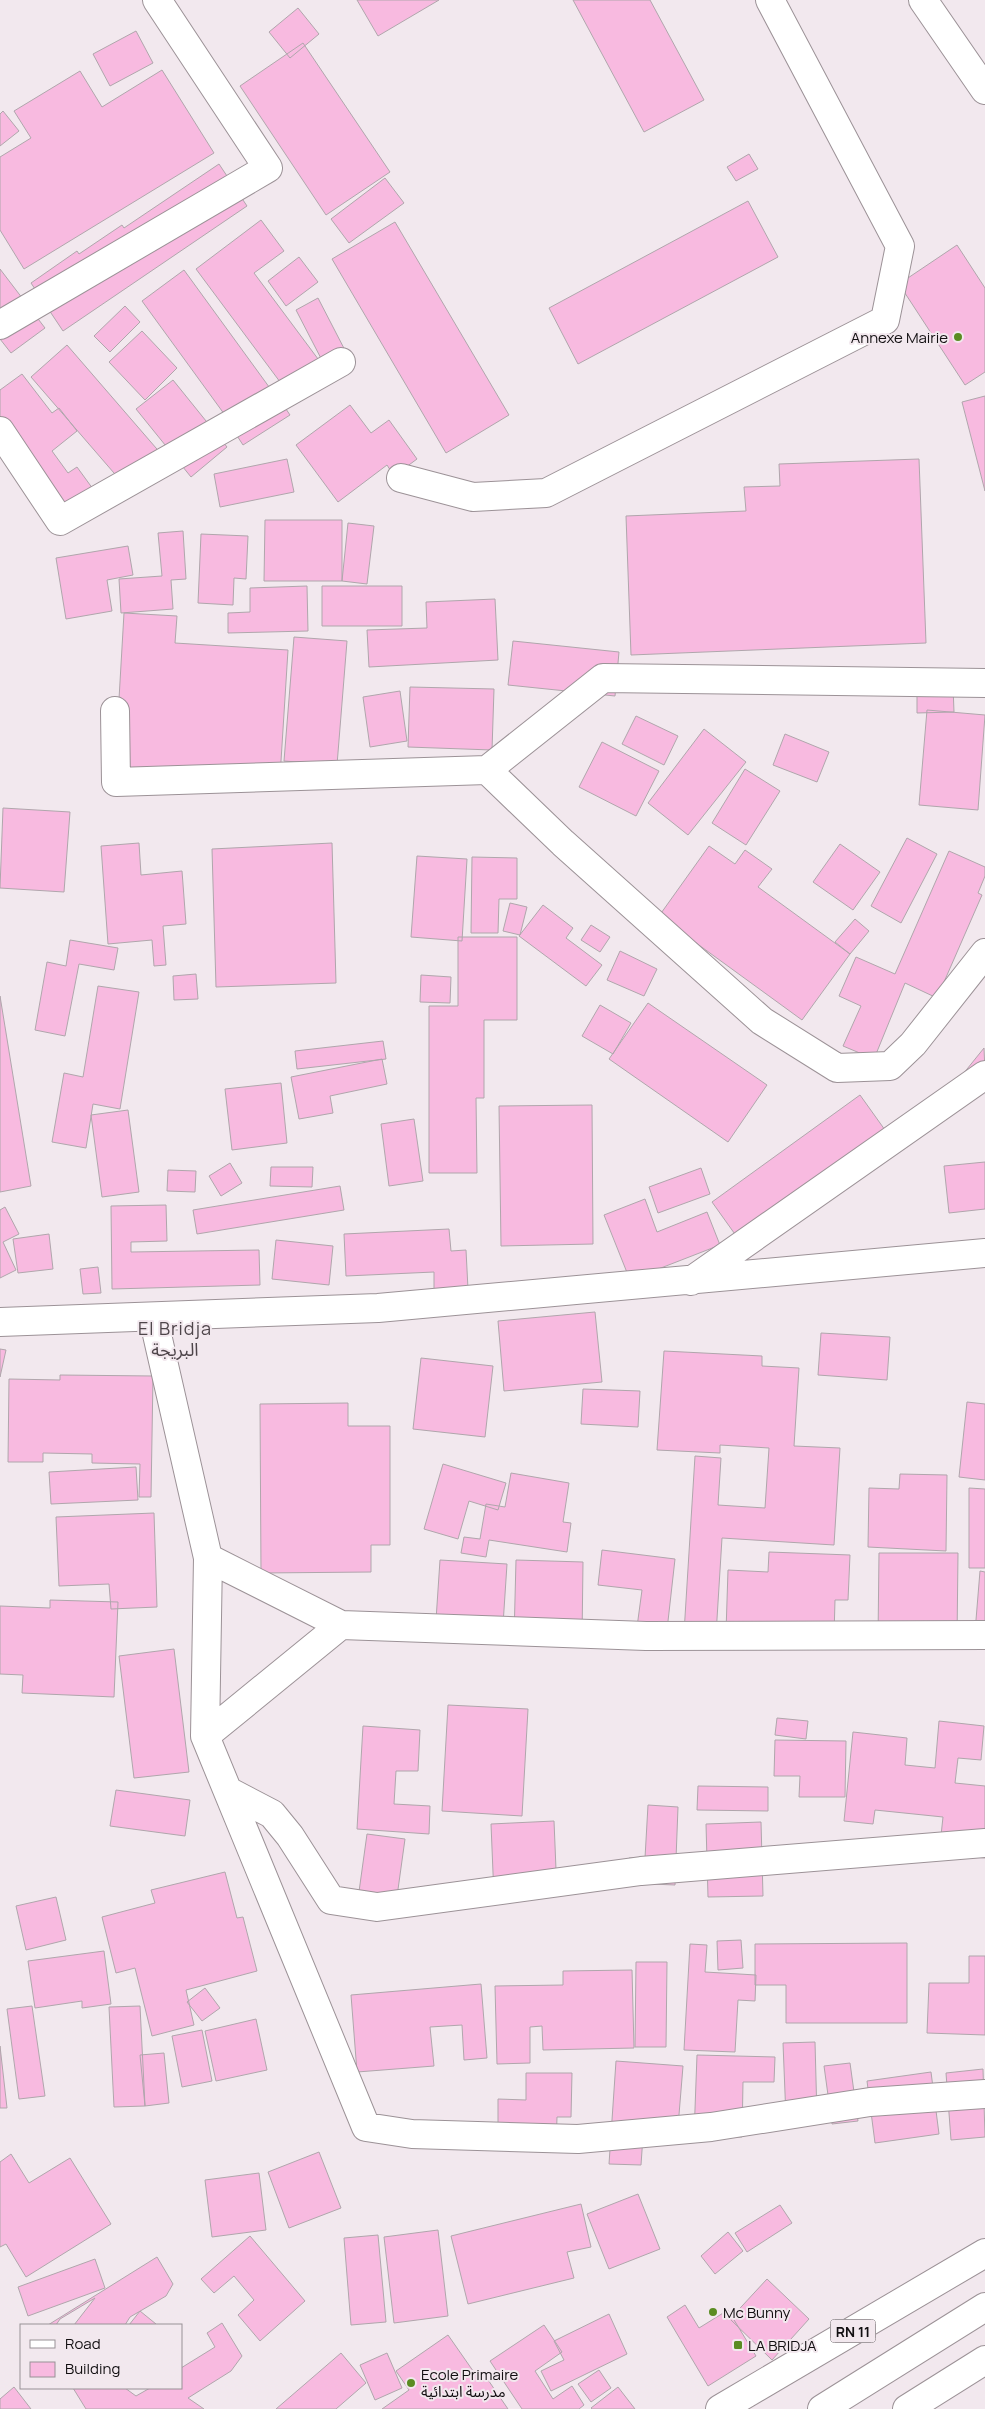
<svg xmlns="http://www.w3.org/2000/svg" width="985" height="2409" viewBox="0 0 985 2409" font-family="Manrope,'Noto Sans Arabic',sans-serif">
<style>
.building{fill:#f8bae0;stroke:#b0a6ac}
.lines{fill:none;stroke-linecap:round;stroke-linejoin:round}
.minor-casing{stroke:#9c9297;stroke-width:30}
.highway-casing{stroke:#9c9297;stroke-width:30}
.minor{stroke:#fff;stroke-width:28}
.highway{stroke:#fff;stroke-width:28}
.poi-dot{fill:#5a8c22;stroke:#f2e8ee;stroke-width:2}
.labels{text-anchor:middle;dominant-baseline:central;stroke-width:4;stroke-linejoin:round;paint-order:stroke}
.shield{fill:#f2e8ee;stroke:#555053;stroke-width:1}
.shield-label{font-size:14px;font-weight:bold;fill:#120f11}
.poi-label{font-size:15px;fill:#120f11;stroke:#f2e8ee;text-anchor:start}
.quarter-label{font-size:18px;letter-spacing:1px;fill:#4e454a;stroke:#f2e8ee}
</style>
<rect width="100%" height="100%" fill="#f2e8ee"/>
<path class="building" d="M357,0H439L378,36Z
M573,0H650L704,100L644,132Z
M298,8L319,34L290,58L269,32Z
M136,31L153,63L110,86L93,54Z
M303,43L390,172L326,215L240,86Z
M162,70L214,153L24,269L0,230V157L31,138L14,111L80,71L102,107Z
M3,111L19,131L0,146V114Z
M749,154L758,169L736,181L727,167Z
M219,164L247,206L63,331L31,283L77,251L79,254L122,225L124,228Z
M385,178L404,203L349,243L331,219Z
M748,201L778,257L578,364L549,308Z
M261,220L284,251L254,273L324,367L289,394L196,269Z
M395,222L509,415L446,453L332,259Z
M957,245L985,288V372L965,385L899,284Z
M299,257L318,282L286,306L268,281Z
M0,269L45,328L11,353L0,339Z
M184,270L272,391L230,422L142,301Z
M318,298L349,358L327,370L296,310Z
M125,306L140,322L110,352L94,336Z
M142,331L177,368L145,400L109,362Z
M67,345L169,463L133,495L31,377Z
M22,374L52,413L59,408L77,431L52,451L68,473L77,467L101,500L69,524L0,431V390Z
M173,380L227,447L191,477L136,409Z
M985,396V491L962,402Z
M278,397L290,415L243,445L232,428Z
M350,405L371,433L389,420L417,459L394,476L387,465L338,502L296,445Z
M287,459L294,492L220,507L214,474Z
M919,459L926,643L631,655L626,516L746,511L744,487L780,486L779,464Z
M265,520H342V581H264Z
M348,523L374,526L367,584L342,581Z
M183,531L186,579L171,580L173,609L121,613L119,579L162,576L158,533Z
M201,534L248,536L246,579L234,578L233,605L198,603Z
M128,546L133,575L107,580L112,611L66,619L56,558Z
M307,586L308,631L228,633V613L250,612V588Z
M322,586H402V626H322Z
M495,599L498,660L369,667L367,630L427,628L426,602Z
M124,613L177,616L175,643L288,650L280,777L115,768Z
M294,637L347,641L337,765L284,761Z
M513,641L619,652L615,696L508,685Z
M953,686L954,712L917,713V687Z
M410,687L494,689L492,750L408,747Z
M400,691L407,741L370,747L363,697Z
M927,710L985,715L978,810L919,805Z
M636,716L678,736L664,765L622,744Z
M704,729L746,762L688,835L648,803Z
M785,734L829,752L817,782L773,765Z
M602,742L659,771L636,816L579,787Z
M745,769L780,791L746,845L712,823Z
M3,808L70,812L64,892L0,888Z
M907,838L937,854L901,923L871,906Z
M139,843L141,875L182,871L186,924L163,926L166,965L154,966L152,940L108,944L101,846Z
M332,843L336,983L216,987L212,849Z
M840,844L880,872L853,910L813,882Z
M709,846L735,864L745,850L772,869L758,887L850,954L802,1020L659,916Z
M949,851L985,867V876L978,893L982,895L937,998L905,983L874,1059L843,1046L861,1006L839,996L856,957L895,974Z
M417,856L467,859L462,941L411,937Z
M472,857L517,858V899H499L498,933H471Z
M510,903L527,907L520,935L503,931Z
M543,905L573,928L566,938L602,965L586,986L519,936Z
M855,919L869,931L850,954L835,942Z
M591,925L610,937L600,952L581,940Z
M458,937H517V1020H484V1098H476L477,1173H429V1006H458Z
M70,940L118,948L114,970L79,964L65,1036L35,1030L47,962L66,966Z
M620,951L657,969L644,996L607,980Z
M196,974L198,999L174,1000L173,976Z
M421,975L451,977L450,1003L420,1002Z
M98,986L139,992L120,1109L93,1104L86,1148L52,1142L64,1073L83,1077Z
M0,996L31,1186L0,1192Z
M648,1003L767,1085L728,1142L609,1059Z
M600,1005L631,1023L613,1054L582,1036Z
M383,1041L386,1059L297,1069L295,1051Z
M984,1048L985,1072L963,1074Z
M382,1059L387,1084L330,1096L333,1113L299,1119L291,1077Z
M281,1083L287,1143L232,1150L225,1089Z
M860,1095L895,1144L742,1244L712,1202Z
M592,1105L593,1244L501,1246L499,1106Z
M128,1110L139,1192L102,1197L91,1115Z
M414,1119L423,1181L389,1186L381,1124Z
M985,1162V1209L949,1213L944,1166Z
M230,1163L242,1183L221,1196L209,1176Z
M271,1167H313L312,1187L270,1186Z
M701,1168L710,1194L658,1213L649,1187Z
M168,1170L196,1171L195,1192L167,1191Z
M340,1186L344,1210L197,1234L193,1210Z
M645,1199L657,1232L707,1212L720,1245L630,1280L604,1215Z
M166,1205L167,1241L131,1242V1252L259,1250L260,1285L112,1289L111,1206Z
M5,1207L19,1234L3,1242L16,1270L0,1278V1210Z
M449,1229L451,1251L466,1250L468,1289L434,1290V1272L346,1276L344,1234Z
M49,1234L53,1269L18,1273L13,1239Z
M276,1240L333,1246L329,1285L272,1279Z
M98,1267L101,1293L83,1294L80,1269Z
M595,1312L602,1382L504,1391L498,1321Z
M821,1333L890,1337L887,1380L818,1375Z
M0,1349L6,1350L0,1377Z
M664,1351L762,1356V1366L799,1368L794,1446L840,1448L834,1545L722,1538L716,1635L684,1633L695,1456L721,1458L718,1505L765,1508L769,1448L720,1445V1453L657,1450Z
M421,1358L493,1366L485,1437L413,1429Z
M60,1375L153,1376L151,1497H139L140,1464L92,1463V1454L43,1453V1462H8L9,1379L60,1380Z
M583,1389L640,1391L638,1427L581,1424Z
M967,1402L985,1404V1480L959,1477Z
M348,1403V1426H390V1545H371V1572L261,1573L260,1404Z
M443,1464L506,1483L498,1510L469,1501L458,1539L424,1529Z
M136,1467L138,1500L51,1504L49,1472Z
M511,1473L569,1483L563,1522L571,1523L567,1552L489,1540L486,1557L461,1553L464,1537L480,1539L486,1504L505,1507Z
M900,1474L947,1475L946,1551L868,1547L869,1488L899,1489Z
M969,1488L985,1489V1568H969Z
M154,1513L157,1607L111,1609L109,1584L59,1586L56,1517Z
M602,1550L675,1559L667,1630L637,1627L642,1590L598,1585Z
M769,1552L850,1555L848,1600H835L834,1636L726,1632L728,1570L768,1572Z
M879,1553H958L957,1640L878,1639Z
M440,1560L507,1564L502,1640L435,1635Z
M516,1560L583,1562L582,1640L514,1638Z
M980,1571L985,1572V1633L975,1632Z
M50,1600L118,1602L114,1697L22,1693L23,1675L0,1674V1606L50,1608Z
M174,1649L189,1772L134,1778L119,1656Z
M448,1705L528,1709L522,1816L442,1811Z
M777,1718L808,1721L806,1739L775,1735Z
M939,1721L984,1726L981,1760L958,1758L955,1783L985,1786V1858L939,1854L943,1817L875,1810L873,1824L844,1821L853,1732L907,1738L905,1765L935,1768Z
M363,1726L420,1730L418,1771H396L394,1804L430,1806L429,1834L357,1829Z
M775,1740L846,1741L845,1797H799L800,1776H774Z
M698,1786L768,1787V1811L697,1810Z
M116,1790L190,1800L185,1836L110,1826Z
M648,1805L678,1807L675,1885L628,1883L629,1858H645Z
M554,1821L557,1894L494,1897L491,1824Z
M761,1822L763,1896L708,1897L706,1824Z
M367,1834L405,1839L395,1911L357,1906Z
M225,1872L237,1918L243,1917L257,1971L186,1990L194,2025L152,2036L135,1968L116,1973L102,1917L155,1903L151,1890Z
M56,1897L66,1940L26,1950L16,1906Z
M741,1940L743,1968L718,1970L717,1941Z
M907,1943V2023H786V1985H755V1944Z
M690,1944L707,1945L705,1972L756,1975L755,2001L738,2000L735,2052L684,2050Z
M104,1951L111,2004L82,2008V2001L35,2008L28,1961Z
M969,1956H985V2035L927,2033L929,1983H969Z
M636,1962H667L666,2047H635Z
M632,1970L634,2048L543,2050L542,2026L530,2027V2063L497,2064L495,1986L563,1985V1971Z
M481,1984L487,2058L464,2060L462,2025L430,2027L434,2066L357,2072L351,1995Z
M205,1988L220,2008L202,2021L187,2002Z
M32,2006L45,2096L19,2099L7,2009Z
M140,2006L145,2106L114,2107L109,2007Z
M256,2019L267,2070L216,2081L205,2031Z
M202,2030L212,2081L182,2087L172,2036Z
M815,2042L817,2117L786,2118L783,2043Z
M0,2046L7,2108H0Z
M164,2053L169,2103L145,2106L140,2055Z
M697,2055L775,2057L774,2082H743L742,2137L694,2136Z
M616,2061L683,2066L677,2139L643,2136L641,2165L609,2164Z
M850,2063L858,2121L832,2124L824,2066Z
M983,2069L985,2137L951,2140L946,2073Z
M931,2072L939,2134L875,2143L867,2081Z
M526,2073H572L571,2117H557L556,2149L498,2148V2099L526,2100Z
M319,2152L341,2208L289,2228L268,2172Z
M11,2154L29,2183L70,2158L111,2224L26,2277L6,2244L0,2247V2162Z
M259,2173L266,2230L212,2237L205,2180Z
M638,2194L660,2249L609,2269L587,2214Z
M581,2204L591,2247L567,2252L574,2278L468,2304L451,2236Z
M780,2205L792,2223L747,2252L735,2233Z
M438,2230L448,2316L394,2323L384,2237Z
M728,2232L743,2251L715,2274L701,2256Z
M378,2235L386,2322L351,2325L344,2238Z
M250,2236L305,2301L260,2341L238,2315L254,2300L234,2276L214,2293L201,2279Z
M157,2257L173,2284L166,2296L130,2317L125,2325H74L95,2298L60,2319L56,2325H48Z
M95,2259L105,2288L28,2316L18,2287Z
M767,2279L809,2319L772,2360L730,2319Z
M685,2305L699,2328L728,2310L756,2356L708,2386L667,2317Z
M140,2311L156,2324L155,2325H129Z
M609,2314L627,2354L551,2391L541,2371L564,2360L554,2341Z
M222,2323L242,2356L231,2371L188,2398L204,2409H86L73,2388H125L136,2396L150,2388H181V2368L215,2347L207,2333Z
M544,2325L562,2352L535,2371L553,2399L572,2386L584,2405L579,2409H522L490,2361Z
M448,2335L478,2378L484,2374L508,2409H382L409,2390L396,2371Z
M341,2353L366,2383L336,2409H276Z
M387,2353L402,2388L375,2400L360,2365Z
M599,2370L611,2388L591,2402L578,2384Z
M14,2387L31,2409H0V2399Z
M618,2387L635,2409H592L591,2408Z"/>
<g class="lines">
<defs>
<path id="minor" d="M923,0L985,90
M0,325L268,168L157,0
M0,431L60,521L341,362
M401,478L473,497L546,493L885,320L900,246L770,0
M115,711L116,782L487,770L603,678L985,683
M487,770L563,843L762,1021L837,1068L890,1066L913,1044L985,953
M691,1281L985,1075
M153,1317L208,1558L205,1736L366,2127L412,2134L578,2139L711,2127L870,2102L985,2094
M0,1322L378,1308L985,1253
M208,1558L341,1625L646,1636L985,1635
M205,1736L341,1625
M228,1791L272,1814L290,1836L331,1900L377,1907L641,1871L985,1843"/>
<path id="highway" d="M720,2409L985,2253
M822,2409L985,2307
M907,2409L985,2360"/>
</defs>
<use href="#minor" class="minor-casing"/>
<use href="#highway" class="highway-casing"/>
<use href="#minor" class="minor"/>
<use href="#highway" class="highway"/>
</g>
<g class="poi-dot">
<circle cx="958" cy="337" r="5"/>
<circle cx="713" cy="2312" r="5"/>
<rect x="733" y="2340" width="10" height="10" rx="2.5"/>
<circle cx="411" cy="2383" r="5"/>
</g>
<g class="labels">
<rect class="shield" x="830.5" y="2319.5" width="45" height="23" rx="4"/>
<g class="shield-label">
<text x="853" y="2331">RN 11</text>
</g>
<g class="poi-label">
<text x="948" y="337" text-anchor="end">Annexe Mairie</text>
<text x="723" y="2312">Mc Bunny</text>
<text x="748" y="2345">LA BRIDJA</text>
<text x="421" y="2374">Ecole Primaire<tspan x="421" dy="17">مدرسة ابتدائية</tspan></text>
</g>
<g class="quarter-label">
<text x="175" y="1328">El Bridja<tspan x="175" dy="21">البريجة</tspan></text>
</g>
</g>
<rect x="20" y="2324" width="162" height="65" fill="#f2e8ee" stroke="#989196"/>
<rect x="30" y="2340" width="25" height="8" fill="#ffffff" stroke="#989196"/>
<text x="65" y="2349" font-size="15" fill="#120f11">Road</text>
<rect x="30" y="2362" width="25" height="15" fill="#f8bae0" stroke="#989196"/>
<text x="65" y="2374" font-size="15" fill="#120f11">Building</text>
</svg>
